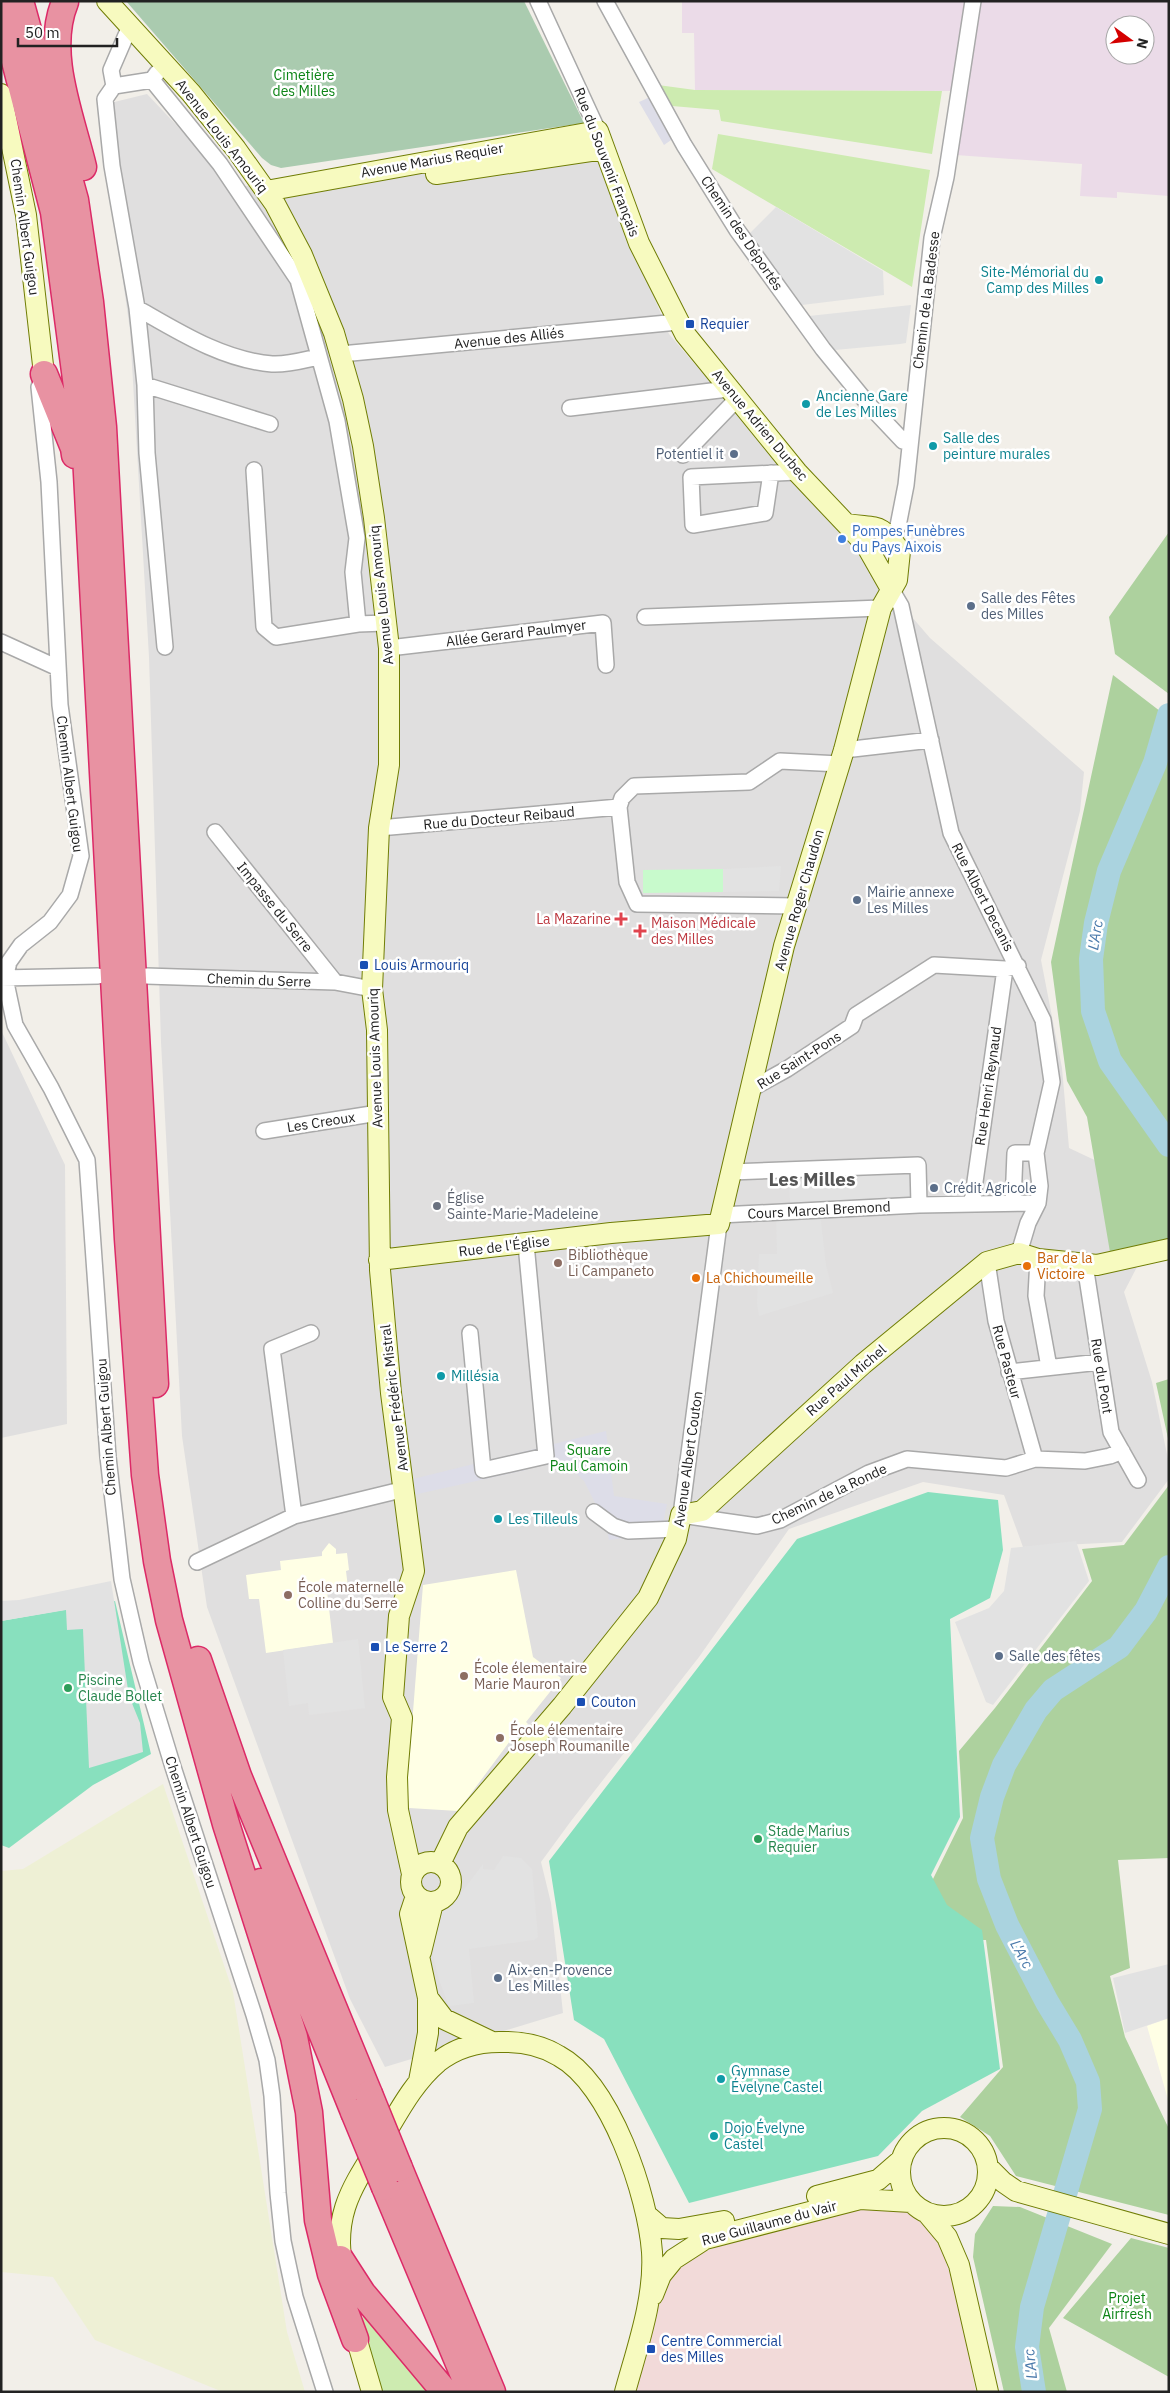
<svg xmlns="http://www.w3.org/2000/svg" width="1170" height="2393" viewBox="0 0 1170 2393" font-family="'IBM Plex Sans',sans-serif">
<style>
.residential{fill:#e0dfdf}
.commercial{fill:#f2dad9}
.industrial{fill:#ebdbe8;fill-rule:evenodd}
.education{fill:#ffffe5}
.farmland{fill:#eef0d5}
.grass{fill:#cdebb0}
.forest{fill:#add19e}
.cemetery{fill:#aacbaf}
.park{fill:#c8facc}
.pitch{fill:#88e0be}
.parking{fill:#e2e2e2}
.plaza{fill:#dddde8}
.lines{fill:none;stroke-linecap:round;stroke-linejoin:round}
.river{stroke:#aad3df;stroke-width:24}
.street-casing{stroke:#a9a9a9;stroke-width:18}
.secondary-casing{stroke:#707d05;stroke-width:22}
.highway-casing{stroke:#dc2a67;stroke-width:29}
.street{stroke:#fff;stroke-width:15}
.secondary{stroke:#f7fabf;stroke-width:20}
.highway{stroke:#e892a2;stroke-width:26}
.highway-bridge-casing{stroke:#dc2a67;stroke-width:29;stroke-linecap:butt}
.highway-bridge{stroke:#e892a2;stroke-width:26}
.culture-dot{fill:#0f9aa8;stroke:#fff;stroke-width:2}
.transit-dot{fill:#1a4fb4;stroke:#fff;stroke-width:2}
.service-dot{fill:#5c6f8a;stroke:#fff;stroke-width:2}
.shop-dot{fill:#3f7fe0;stroke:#fff;stroke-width:2}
.health-dot{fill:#e0444e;stroke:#fff;stroke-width:2}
.worship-dot{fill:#6b7280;stroke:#fff;stroke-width:2}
.education-dot{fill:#8d6e63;stroke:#fff;stroke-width:2}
.food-dot{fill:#e8710a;stroke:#fff;stroke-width:2}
.leisure-dot{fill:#2e9e5b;stroke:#fff;stroke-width:2}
.labels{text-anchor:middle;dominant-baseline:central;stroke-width:5;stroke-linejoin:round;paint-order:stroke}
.park-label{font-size:14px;fill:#0c8416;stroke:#fff}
.street-label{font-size:14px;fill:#222;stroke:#fff}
.culture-label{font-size:14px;fill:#0d838f;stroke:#fff;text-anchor:start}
.transit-label{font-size:14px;fill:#164399;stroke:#fff;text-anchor:start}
.service-label{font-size:14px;fill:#4e5e75;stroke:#fff;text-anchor:start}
.shop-label{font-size:14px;fill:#366cbe;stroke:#fff;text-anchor:start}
.health-label{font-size:14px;fill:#be3a42;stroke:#fff;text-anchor:end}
.worship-label{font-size:14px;fill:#5b616d;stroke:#fff;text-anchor:start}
.education-label{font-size:14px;fill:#785e54;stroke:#fff;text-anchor:start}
.food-label{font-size:14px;fill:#c56008;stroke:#fff;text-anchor:start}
.leisure-label{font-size:14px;fill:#27864d;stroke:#fff;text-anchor:start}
.water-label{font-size:15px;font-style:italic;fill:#4a7aab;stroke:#fff}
.district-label{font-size:19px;font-weight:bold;fill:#555;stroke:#fff}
</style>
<rect width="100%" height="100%" fill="#f2efe9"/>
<path class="residential" d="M147,94L236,188L584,123L669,334L930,638L1084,772L1080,811L1041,960L1062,1068L1069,1148L1120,1172L1166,1211L1124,1292L1152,1382L1169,1464V1479L1122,1542L1023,1547L1004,1495L923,1482L789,1529L699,1657L571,1821L541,1862L551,1903L563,2013L385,2067L350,1999L207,1607L182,1436L161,1042L149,657L130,330L98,106Z
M1,1030L65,1165L67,1424L1,1438Z"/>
<path class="commercial" d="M895,2207L919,2218L932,2232L941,2247L955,2290L976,2392H632L655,2306L676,2268L689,2258L724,2244L834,2209Z"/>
<path class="industrial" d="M682,1H1169V196L1117,192V198L1080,196L1082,164L956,155L967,91L695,90L694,33H682ZM1115,25H1145V55H1115Z"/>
<path class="education" d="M329,1543L336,1549V1554L347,1553L349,1570L346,1571L348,1588L327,1591L333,1643L266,1653L259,1599H249L246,1575L281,1570L280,1561L322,1556V1552Z
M516,1570L533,1657L561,1678L526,1722L528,1724L513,1742L510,1741L458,1811L409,1808L407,1788L423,1585Z
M1169,2018V2103L1147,2026Z"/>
<path class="farmland" d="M163,1784L233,1992L287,2332L305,2392H223L95,2340L53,2277L1,2272V1871L23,1869Z"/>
<path class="grass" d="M658,85L695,90L942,91L932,154L721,121L719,110L672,106Z
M718,134L930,170L912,287L712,169Z
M363,2307L438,2392H380L363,2327Z"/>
<path class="forest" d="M1169,532V694L1115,654L1109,617Z
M1113,675L1169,718V1240L1111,1258L1087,1117L1067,1081L1051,962Z
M1169,1379V1443L1156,1383Z
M1169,1485V1858L1118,1860L1130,1968L1110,1976L1125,2037L1169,2129V2215L1016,2176L990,2136L960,2117L1003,2067L986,1940H903L963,1818L959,1751L995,1708L1092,1581L1082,1549L1124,1545Z
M993,2206L1020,2207L1112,2244L1049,2328L1067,2392H1004L973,2257L975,2234Z
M1131,2238L1169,2248V2377L1063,2318Z"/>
<path class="cemetery" d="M126,1H524L584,123L281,168L271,165L262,158Z"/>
<path class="park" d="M723,869V892L643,893V870Z"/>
<path class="pitch" d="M928,1492L998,1500L1003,1550L990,1598L950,1619L960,1817L931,1875L947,1905L982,1930L1000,2069L922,2111L878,2156L689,2203L604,2039L574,2020L549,1861L797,1539Z
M115,1601L151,1754L93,1785L9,1848L1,1845V1621Z"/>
<path class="parking" d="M776,207L883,271L884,295L802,305L749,234Z
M911,305L906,343L900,344L835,350L809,316Z
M781,866L779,891L723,892V869Z
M909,1174L912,1201L790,1208L789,1176Z
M820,1213L826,1265L833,1293L759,1316L757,1303L759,1254H777L776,1215Z
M1076,1541L1089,1581L993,1705L986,1702L955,1622L989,1608L1004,1591L1011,1548Z
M111,1581L129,1696L140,1723L143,1752L89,1768L83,1629L67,1630L66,1610L1,1621V1601L19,1600Z
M358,1639L365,1708L309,1715L308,1703L289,1706L283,1650Z
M503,1856L521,1858L532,1869L538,1937L534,1940L469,1949L474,2003L449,2006L439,1980L433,1955L435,1927L442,1911L453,1904L483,1864V1869L494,1870Z
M1169,1964V2018L1125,2033L1113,1978Z"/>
<path class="plaza" d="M650,97L674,138L664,145L639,102Z
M606,1431L614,1496L667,1504L661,1533L609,1540L604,1514L597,1507L584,1481L574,1471L549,1465L535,1464L526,1470L413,1495L409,1480Z"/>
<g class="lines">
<path class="river" d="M1169,715L1155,763L1109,871L1096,923L1091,959L1093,1011L1110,1061L1169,1145
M1034,2392L1027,2347L1032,2307L1090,2109L1088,2082L1070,2040L1047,2002L1007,1925L989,1879L982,1838L992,1797L1004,1765L1036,1710L1053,1690L1119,1647L1146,1611L1169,1567"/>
<defs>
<path id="street" d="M538,1L598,131
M605,1L684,145L737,230L823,349L868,404L903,441L909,442
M130,26L111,70L114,86L152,80L157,73
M152,80L220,164L298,280L337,421L357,538L353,572L358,624
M114,86L105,99L112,166L137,308L145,385L147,453L165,647
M137,308C179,332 223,360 272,364C287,365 304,360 318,357
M341,354L678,322
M42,381L39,387L49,482L60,705L81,856L70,895L50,922L21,945L9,962L5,978L15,1025L51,1088L87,1160L108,1457L122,1579L141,1662L173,1767L254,2015L267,2060L272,2096L278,2193L283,2241L295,2297L325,2392
M145,385L270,424
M570,408L728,389
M683,455L737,399
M254,470L264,627L276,637L358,624L385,623
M771,473L765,513L693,525L691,477L797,472
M871,552L891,537L898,526L906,485L932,238L946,177L973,1
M891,589L901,606L951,833L1043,1020L1052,1082L1036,1153L1040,1186L1038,1203L1028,1223L1019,1253
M645,617L881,608
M1,642L58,668
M389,648L603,623L606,665
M844,750L931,740
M379,828L619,807
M215,832L335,982
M796,906L637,904L627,882L619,807L622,798L634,786L749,782L780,761L840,764
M146,976L335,982L372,989
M1,978L98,976
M749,1090L787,1069L852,1026L856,1015L934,965L1005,969L1018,966
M264,1131L378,1113
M731,1172L918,1165L919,1205
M972,1203L1005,969
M1013,1203L1015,1153H1036
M720,1215L919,1205L1038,1203
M719,1224L681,1515L757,1526L780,1520L869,1473L907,1459L1006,1468L1035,1459L1085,1461L1110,1456L1122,1451
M1038,1259L1036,1296L1049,1367
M987,1262L996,1321L1035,1459
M1085,1265L1111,1432L1138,1480
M470,1333L483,1470L546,1456L526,1244
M1009,1372L1100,1362
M594,1512L613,1526L628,1531L678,1529
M294,1516L272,1349L311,1333
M197,1562L294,1516L405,1489"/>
<path id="secondary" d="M107,1L191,93L236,149L275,204L302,255L334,333L353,399L363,446L374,518L389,648V765L379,828L372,989L377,1030L380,1270L391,1393L414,1571L399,1616L393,1697L402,1718L397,1777L398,1810L412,1874
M1,94L26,215L44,374
M436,174L604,149
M266,191L598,131L639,243L685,334L797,472L866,545L891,589
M379,1260L611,1233L719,1224L784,946L844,750L881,608L897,580L900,551C880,522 879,529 847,524
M411 1882a20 20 0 1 1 40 0a20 20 0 1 1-40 0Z
M440,1864L458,1827L562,1706L648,1598L676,1539L681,1515L702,1511L863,1364L987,1262L1019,1253L1038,1259L1097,1265L1169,1249
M416,1896L410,1914L428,1998V2033L419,2081
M421,1952L433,1903
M428,1998L444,2019L490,2041
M900 2172a44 44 0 1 1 88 0a44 44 0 1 1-88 0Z
M988,2167L1003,2182L1016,2191L1169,2234
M817,2196L878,2180L901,2160
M927,2213L947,2237L959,2265L988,2392
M648,2216L662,2228L679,2229L724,2221
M343,2274C332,2214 351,2189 381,2141C398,2113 413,2083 438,2062C458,2046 481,2041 505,2042C524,2042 543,2046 559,2056C611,2084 648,2196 652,2252C655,2298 637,2348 625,2392
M653,2295L661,2275L674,2259L705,2239L860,2199L911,2202
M353,2327L372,2392"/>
<path id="highway" d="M20,1L75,200L90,302L103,427L155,1384
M65,2C44,53 71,116 83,167
M1,7L54,212L86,455L128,1239L145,1475L157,1561L169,1620L226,1824L294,2037L309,2112L318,2220L331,2274L355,2339
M44,374L74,448L75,455
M198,1660L238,1776L369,2094
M261,1882L354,2112
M399,2168L492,2392
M385,2187L471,2392
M340,2259L362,2293L445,2392"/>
</defs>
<use href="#street" class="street-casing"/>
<use href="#secondary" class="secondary-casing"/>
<use href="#highway" class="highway-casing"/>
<use href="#street" class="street"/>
<use href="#secondary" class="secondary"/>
<use href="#highway" class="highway"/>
<defs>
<path id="highway-bridge" d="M369,2094L399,2168
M354,2112L385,2187"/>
</defs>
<use href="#highway-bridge" class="highway-bridge-casing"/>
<use href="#highway-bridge" class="highway-bridge"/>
</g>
<g class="culture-dot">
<circle cx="1099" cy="280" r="5"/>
<circle cx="806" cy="404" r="5"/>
<circle cx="933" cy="446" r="5"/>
<circle cx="441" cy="1376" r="5"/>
<circle cx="498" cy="1519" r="5"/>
<circle cx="721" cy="2079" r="5"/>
<circle cx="714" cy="2136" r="5"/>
</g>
<g class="transit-dot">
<rect x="685" y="319" width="10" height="10" rx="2.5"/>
<rect x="359" y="960" width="10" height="10" rx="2.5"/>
<rect x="370" y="1642" width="10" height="10" rx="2.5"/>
<rect x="576" y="1697" width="10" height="10" rx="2.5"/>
<rect x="646" y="2344" width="10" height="10" rx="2.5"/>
</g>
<g class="service-dot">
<circle cx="734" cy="454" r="5"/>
<circle cx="971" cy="606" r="5"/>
<circle cx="857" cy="900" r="5"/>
<circle cx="934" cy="1188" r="5"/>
<circle cx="999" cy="1656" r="5"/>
<circle cx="498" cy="1978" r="5"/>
</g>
<circle class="shop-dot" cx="842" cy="539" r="5"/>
<g class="health-dot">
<path d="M618.5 911.5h5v5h5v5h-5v5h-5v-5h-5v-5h5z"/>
<path d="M637.5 923.5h5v5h5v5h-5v5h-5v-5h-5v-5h5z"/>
</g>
<circle class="worship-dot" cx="437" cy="1206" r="5"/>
<g class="education-dot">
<circle cx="558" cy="1263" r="5"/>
<circle cx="288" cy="1595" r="5"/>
<circle cx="464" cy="1676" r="5"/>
<circle cx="500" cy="1738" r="5"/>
</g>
<g class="food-dot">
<circle cx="1027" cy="1266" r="5"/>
<circle cx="696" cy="1278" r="5"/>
</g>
<g class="leisure-dot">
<circle cx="68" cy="1688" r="5"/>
<circle cx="758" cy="1839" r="5"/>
</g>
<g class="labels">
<g class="park-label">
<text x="304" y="75">Cimetière<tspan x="304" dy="16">des Milles</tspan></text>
<text x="589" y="1450">Square<tspan x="589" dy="16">Paul Camoin</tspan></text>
<text x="1127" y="2298">Projet<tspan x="1127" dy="16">Airfresh</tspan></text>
</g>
<g class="street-label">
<text transform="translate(222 136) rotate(52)">Avenue Louis Amouriq</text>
<text transform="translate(432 160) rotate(-10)">Avenue Marius Requier</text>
<text transform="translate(607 162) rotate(69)">Rue du Souvenir Français</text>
<text transform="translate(25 227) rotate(82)">Chemin Albert Guigou</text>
<text transform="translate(742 233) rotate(56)">Chemin des Déportés</text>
<text transform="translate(926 300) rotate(-83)">Chemin de la Badesse</text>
<text transform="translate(509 338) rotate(-6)">Avenue des Alliés</text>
<text transform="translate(760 425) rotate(50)">Avenue Adrien Durbec</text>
<text transform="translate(381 595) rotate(-96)">Avenue Louis Amouriq</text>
<text transform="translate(516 633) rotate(-7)">Allée Gerard Paulmyer</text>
<text transform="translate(70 784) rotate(83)">Chemin Albert Guigou</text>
<text transform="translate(499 818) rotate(-5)">Rue du Docteur Reibaud</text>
<text transform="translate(983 897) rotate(63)">Rue Albert Decanis</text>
<text transform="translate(799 900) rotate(-74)">Avenue Roger Chaudon</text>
<text transform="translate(275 907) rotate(51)">Impasse du Serre</text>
<text transform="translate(259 980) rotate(2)">Chemin du Serre</text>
<text transform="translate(375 1058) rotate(-92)">Avenue Louis Amouriq</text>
<text transform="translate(799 1060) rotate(-32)">Rue Saint-Pons</text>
<text transform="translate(988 1086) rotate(-82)">Rue Henri Reynaud</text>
<text transform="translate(321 1122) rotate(-9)">Les Creoux</text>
<text transform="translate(819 1210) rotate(-3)">Cours Marcel Bremond</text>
<text transform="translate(504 1246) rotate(-7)">Rue de l'Église</text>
<text transform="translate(1007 1362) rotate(75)">Rue Pasteur</text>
<text transform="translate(1102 1376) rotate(81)">Rue du Pont</text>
<text transform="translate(846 1380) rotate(-41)">Rue Paul Michel</text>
<text transform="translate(394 1398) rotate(-97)">Avenue Frédéric Mistral</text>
<text transform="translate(106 1427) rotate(-94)">Chemin Albert Guigou</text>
<text transform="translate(688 1459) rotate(-82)">Avenue Albert Couton</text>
<text transform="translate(829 1494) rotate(-25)">Chemin de la Ronde</text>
<text transform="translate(191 1822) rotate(72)">Chemin Albert Guigou</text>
<text transform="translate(769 2223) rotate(-15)">Rue Guillaume du Vair</text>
</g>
<g class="culture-label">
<text x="1089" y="272" text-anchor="end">Site-Mémorial du<tspan x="1089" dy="16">Camp des Milles</tspan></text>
<text x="816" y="396">Ancienne Gare<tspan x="816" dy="16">de Les Milles</tspan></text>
<text x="943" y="438">Salle des<tspan x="943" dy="16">peinture murales</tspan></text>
<text x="451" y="1376">Millésia</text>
<text x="508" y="1519">Les Tilleuls</text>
<text x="731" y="2071">Gymnase<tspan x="731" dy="16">Évelyne Castel</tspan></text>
<text x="724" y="2128">Dojo Évelyne<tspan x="724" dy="16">Castel</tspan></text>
</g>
<g class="transit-label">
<text x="700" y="324">Requier</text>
<text x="374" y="965">Louis Armouriq</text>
<text x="385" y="1647">Le Serre 2</text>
<text x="591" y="1702">Couton</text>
<text x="661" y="2341">Centre Commercial<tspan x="661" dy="16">des Milles</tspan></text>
</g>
<g class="service-label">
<text x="724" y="454" text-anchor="end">Potentiel it</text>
<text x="981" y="598">Salle des Fêtes<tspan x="981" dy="16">des Milles</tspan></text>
<text x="867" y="892">Mairie annexe<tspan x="867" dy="16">Les Milles</tspan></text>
<text x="944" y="1188">Crédit Agricole</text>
<text x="1009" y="1656">Salle des fêtes</text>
<text x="508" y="1970">Aix-en-Provence<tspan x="508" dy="16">Les Milles</tspan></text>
</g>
<g class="shop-label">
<text x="852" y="531">Pompes Funèbres<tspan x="852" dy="16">du Pays Aixois</tspan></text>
</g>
<g class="health-label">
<text x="611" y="919">La Mazarine</text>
<text x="651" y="923" text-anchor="start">Maison Médicale<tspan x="651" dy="16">des Milles</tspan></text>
</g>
<g class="worship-label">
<text x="447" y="1198">Église<tspan x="447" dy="16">Sainte-Marie-Madeleine</tspan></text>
</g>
<g class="education-label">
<text x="568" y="1255">Bibliothèque<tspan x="568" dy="16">Li Campaneto</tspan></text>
<text x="298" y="1587">École maternelle<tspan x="298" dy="16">Colline du Serre</tspan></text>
<text x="474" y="1668">École élementaire<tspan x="474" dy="16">Marie Mauron</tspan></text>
<text x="510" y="1730">École élementaire<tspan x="510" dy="16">Joseph Roumanille</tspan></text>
</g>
<g class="food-label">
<text x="1037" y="1258">Bar de la<tspan x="1037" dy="16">Victoire</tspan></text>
<text x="706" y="1278">La Chichoumeille</text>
</g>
<g class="leisure-label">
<text x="78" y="1680">Piscine<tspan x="78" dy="16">Claude Bollet</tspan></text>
<text x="768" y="1831">Stade Marius<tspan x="768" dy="16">Requier</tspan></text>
</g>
<g class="water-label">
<text transform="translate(1095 935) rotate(-81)">L'Arc</text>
<text transform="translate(1022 1954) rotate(61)">L'Arc</text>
<text transform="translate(1030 2364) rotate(-96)">L'Arc</text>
</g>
<g class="district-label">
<text x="812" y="1179">Les Milles</text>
</g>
</g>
<rect width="1170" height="2393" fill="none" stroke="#222222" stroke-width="5"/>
<g transform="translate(1130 40) rotate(105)"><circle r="24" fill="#ffffff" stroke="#a7a7a7"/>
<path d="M0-4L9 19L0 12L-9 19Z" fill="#d40000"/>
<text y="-8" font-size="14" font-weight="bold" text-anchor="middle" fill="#222222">N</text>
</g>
<path d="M18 38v8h99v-8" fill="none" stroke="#222222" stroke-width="2.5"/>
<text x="25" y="38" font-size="15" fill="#222222" stroke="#ffffff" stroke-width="4" paint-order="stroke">50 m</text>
</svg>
